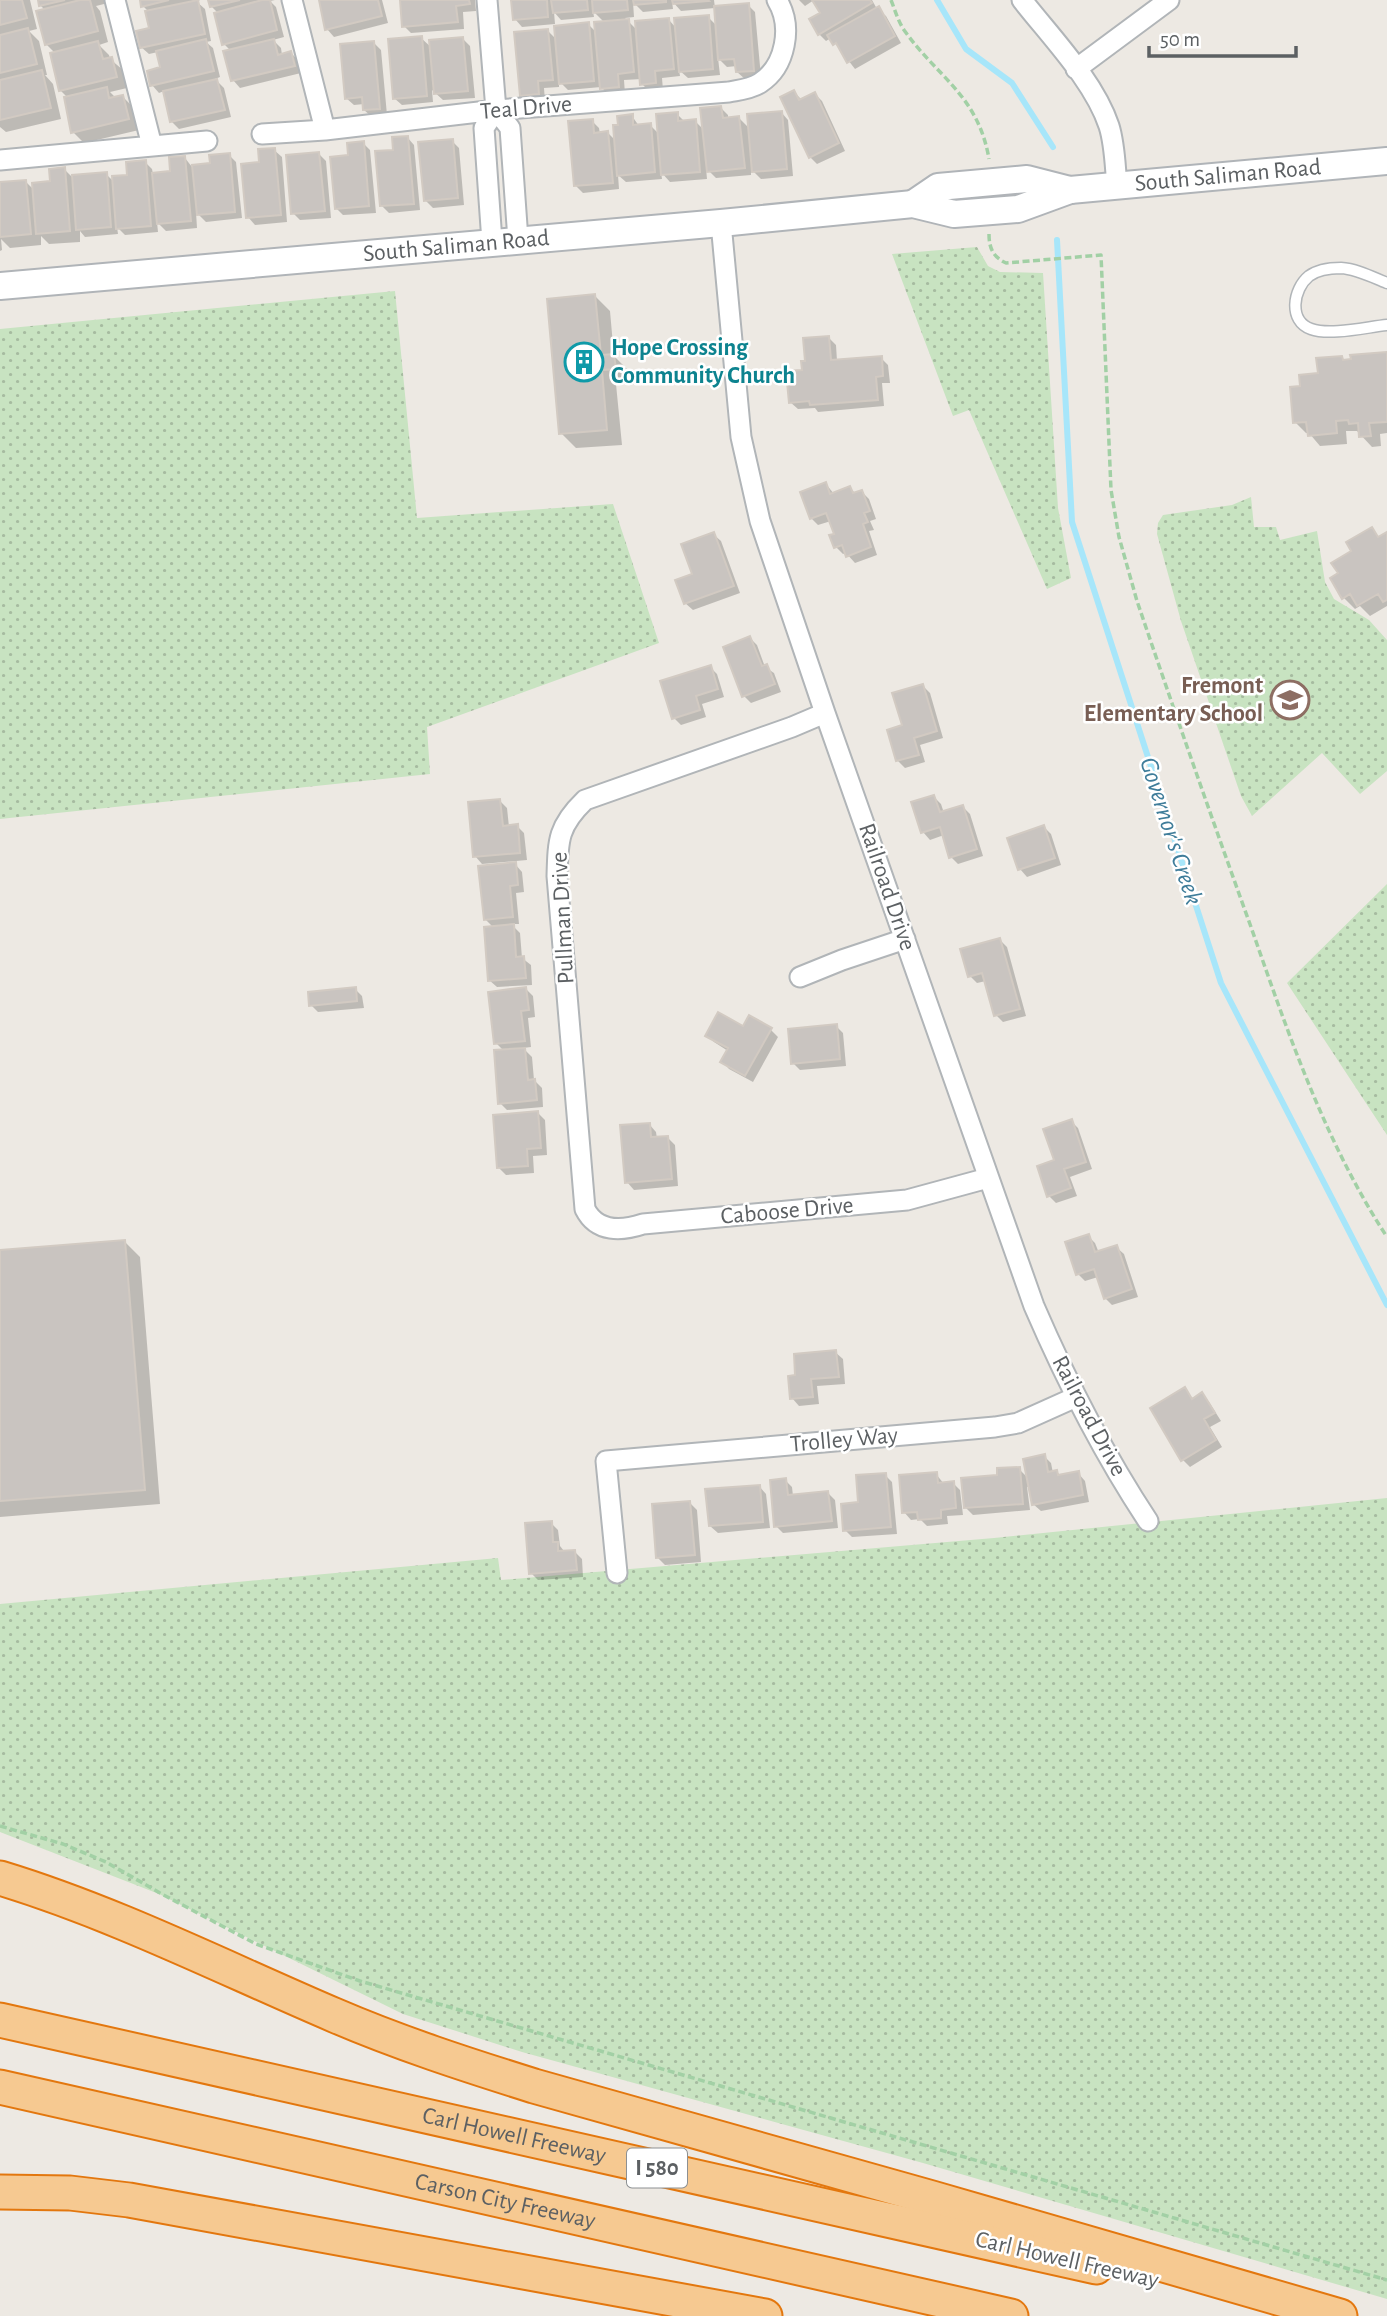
<svg xmlns="http://www.w3.org/2000/svg" width="1387" height="2316" viewBox="0 0 1387 2316" font-family="'Alegreya Sans',sans-serif">
<style>
.grass{fill:url(#grass-dots)}
.shadow{fill:#0003;fill-rule:evenodd}
.lines{fill:none;stroke-linecap:round;stroke-linejoin:round}
.stream{stroke:#a7e6fa;stroke-width:6}
.building{fill:#c9c4c0;stroke:#d2cac2;stroke-width:2}
.lane-casing{stroke:#b1b5b8;stroke-width:13}
.street-casing{stroke:#b1b5b8;stroke-width:23}
.secondary-casing{stroke:#b0b4b8;stroke-width:30}
.highway-casing{stroke:#e3770e;stroke-width:37}
.path{stroke:#a2d0a5;stroke-width:3.5;stroke-dasharray:7 3.5;stroke-linecap:butt}
.lane{stroke:#fff;stroke-width:10}
.street{stroke:#fff;stroke-width:19}
.secondary{stroke:#fff;stroke-width:26}
.highway{stroke:#f6c991;stroke-width:33}
.labels{text-anchor:middle;dominant-baseline:central;stroke-width:5;stroke-linejoin:round;paint-order:stroke}
.shield{fill:#fff;stroke:#8d9092;stroke-width:2}
.shield-label{font-size:23px;font-weight:bold;fill:#5c6063}
.street-label{font-size:24px;fill:#5c6063;stroke:#fff}
.culture-label{font-size:24px;font-weight:bold;fill:#0d838f;stroke:#fff;text-anchor:start}
.education-label{font-size:24px;font-weight:bold;fill:#785e54;stroke:#fff;text-anchor:end}
.water-label{font-size:26px;font-style:italic;fill:#3f7d9a;stroke:#fff}
</style>
<defs>
<pattern id="grass-dots" width="8" height="8" patternUnits="userSpaceOnUse" patternTransform="scale(1.75)"><rect width="8" height="8" fill="#c8e3c1"/><path d="M2 2h.1M6 6h.1" fill="none" stroke="#a6bba0" stroke-width="1.8" stroke-linecap="round"/></pattern>
</defs>
<rect width="100%" height="100%" fill="#ede9e3"/>
<path class="grass" d="M977,247L988,266L1000,272L1043,273L1058,508L1071,578L1047,589L969,410L953,416L892,254Z
M395,291L417,518L613,504L659,643L427,727L430,774L0,819V329Z
M1251,497L1254,527H1276L1280,540L1317,531L1325,582L1334,599L1369,620L1387,640V771L1360,794L1322,753L1252,816L1241,796L1181,621L1157,534L1158,523L1163,515L1232,505Z
M1387,884V1135L1287,983Z
M1387,1498V2299L923,2163L522,2052L403,2014L159,1894L0,1832V1604L498,1558L501,1580L994,1538Z"/>
<path class="shadow" d="M0,0H30L37,29L29,31L39,41L47,75H45L53,84L61,119L6,132L0,127Z
M39,0H107L108,3L96,6L100,11L108,42L99,45L109,55L110,59L123,70L127,88L110,92L116,98L123,97L134,108L139,130L84,143L73,132L68,98L60,90L55,53L46,44V11L40,5Z
M141,0H200L197,2L205,9L211,41L206,42L213,48L220,77L215,79L224,88L231,117L179,129L171,121L164,91L159,93L152,85L162,69L158,52L149,54L141,47L151,29L149,12L143,6Z
M210,0H275L270,1L276,7L284,37L273,40L281,48L282,55L291,53L298,60L301,73L240,88L233,80L231,51L224,44L218,13L211,6Z
M320,0H382L388,23L334,37L327,29Z
M401,0H475L476,11L463,12L464,29L411,33L404,26Z
M513,0H714L715,8L748,5L755,12L761,77L745,79L737,72V66L727,67L718,58L720,75L688,78L679,70L680,76L662,78L663,90L649,91L642,84V79L624,80L625,94L609,95L601,87L568,90L559,81V87L544,88L545,101L528,102L521,95L548,31L557,40L588,24L597,33L605,23L593,11L594,17L561,20L554,12L555,24L522,27L515,19ZM672,1L681,11L715,8L717,26L708,17L677,29L669,20L637,30L625,18L634,17L633,2L643,12L673,9Z
M799,0H872L877,9L886,16L901,43L855,69L831,38L826,41L819,34L822,14L814,0L805,6Z
M421,38L432,48L463,39L470,46L475,98L443,100L432,90L433,102L402,105L394,98Z
M374,43L381,50L387,115L372,117L364,110V104L354,105L346,98Z
M794,92L802,100L815,94L822,101L845,151L817,164L810,157Z
M721,108L728,115V119L739,118L750,129L781,112L788,120L793,176L761,179L751,169V175L716,178L706,168L707,179L670,182L661,172L662,179L626,182L618,175L619,189L583,193L576,186L592,121L599,128L600,134L608,133L616,141L620,126L632,116L639,126L650,125L660,135L677,114L685,122L695,121L704,130Z
M407,137L414,145L420,210L389,213L382,206L395,152Z
M452,141L459,148L464,205L433,208L425,200Z
M363,143L370,150L376,213L343,215L336,208L350,157Z
M274,150L282,157L287,222L255,225L248,217L261,164Z
M319,154L326,161L331,218L300,220L293,213Z
M229,155L236,162L242,218L206,222L196,212L197,228L166,231L157,222L158,232L125,235L117,227L118,234L85,237L80,231V242L49,244L41,236V245L10,248L1,239L2,250L0,251V184L26,182L34,190L52,183L64,169L72,177L106,174L114,182L129,176L145,162L152,169L153,174L172,172L185,158L192,167L212,165Z
M595,296L610,311L614,356L629,371L630,383L616,384L622,445L576,448L561,433Z
M829,338L836,345L837,361L881,358L888,365L890,383H882L884,406L818,412L815,408L798,409L790,402L807,362Z
M1387,354V433L1380,434L1381,446L1372,447L1357,431H1346L1347,444L1320,446L1309,433H1306L1295,422L1302,388L1342,358L1345,361Z
M826,484L834,494L850,488L856,494L862,492L869,499L876,519L870,521L874,530L869,531L877,555L855,563L846,553L843,554L836,547V535L831,521L818,525L811,518Z
M1371,529L1380,538L1387,534V606L1370,616L1360,606L1355,609L1344,598L1340,574L1353,552Z
M713,534L721,541L740,593L693,610L685,603L694,575Z
M750,638L757,645L765,667L774,673L781,692L751,703L744,696Z
M710,667L717,674L724,697L702,704L706,717L681,725L674,718Z
M923,686L930,693L943,738L920,745L925,762L905,768L897,760L904,726Z
M934,797L941,804L944,813L963,807L970,814L983,856L958,864L951,857L944,835L930,840L923,832Z
M500,801L507,808L509,827L517,826L524,833L527,860L482,864L475,856Z
M1044,827L1051,834L1061,865L1027,877L1020,869L1010,839Z
M515,864L522,872L524,892L516,893L519,924H511L520,933L522,958L531,965L532,985L497,987L489,980L494,928L485,919Z
M1000,940L1007,947L1026,1016L1003,1022L996,1015L986,981L977,983L970,976Z
M355,989L362,996L364,1008L318,1012L311,1005Z
M526,989L533,996L535,1017L528,1018L531,1047L523,1048L532,1057L534,1080L542,1088L543,1107L507,1110L500,1103L504,1051L496,1043Z
M750,1018L771,1030L778,1037L753,1082L729,1069L722,1061L728,1051L714,1042L707,1035L744,1029Z
M836,1026L843,1033L846,1066L800,1070L793,1063Z
M538,1113L545,1120L547,1155L533,1156L534,1173L506,1175L499,1168Z
M1071,1121L1078,1128L1092,1169L1070,1177L1077,1196L1056,1203L1049,1196L1056,1161Z
M649,1124L656,1132L657,1139L668,1138L675,1145L678,1186L634,1190L627,1182Z
M1088,1236L1095,1243L1099,1253L1116,1247L1124,1254L1138,1297L1112,1305L1105,1298L1098,1277L1085,1281L1078,1274Z
M125,1242L140,1257L160,1504L0,1517V1252Z
M835,1352L843,1359L845,1384L817,1386L819,1404L799,1406L792,1398L797,1377Z
M1184,1389L1193,1399L1202,1394L1209,1402L1221,1421L1210,1427L1222,1447L1190,1467L1183,1460Z
M1044,1456L1051,1463L1053,1473L1057,1472L1061,1477L1078,1473L1085,1481L1089,1502L1041,1511L1033,1504L1030,1486L1027,1487L1030,1510L973,1515L966,1508L999,1477L1019,1469L1028,1478Z
M936,1474L944,1484L953,1483L960,1490L963,1515L947,1516L948,1524L927,1526L920,1519L911,1520L904,1512Z
M885,1475L892,1482L897,1534L852,1537L845,1530L860,1504Z
M785,1480L792,1487L793,1496L828,1493L835,1500L838,1528L783,1533L776,1526Z
M759,1486L766,1494L770,1528L718,1533L710,1526Z
M690,1503L697,1510L701,1562L665,1565L658,1558Z
M551,1523L558,1530L560,1546L564,1551L575,1552L582,1559L583,1577L538,1580L531,1573Z"/>
<g class="lines">
<path class="stream" d="M937,0L966,49L1012,83L1053,147
M1057,240L1072,522L1221,983L1387,1305"/>
</g>
<path class="building" d="M0,0H22L27,18L0,25Z
M38,0H65L39,6Z
M80,0H90L98,31L45,45L36,11Z
M140,0H169L141,7Z
M198,0L205,34L140,48L136,31L149,28L145,11Z
M208,0H240L210,7Z
M262,0H270L277,30L222,45L214,13Z
M319,0H378L382,16L325,30Z
M400,0H469L470,4L456,6L458,22L402,27Z
M511,0H547L548,17L513,20Z
M551,0H587L588,10L553,13Z
M592,0H627L628,10L593,13Z
M633,0H666V2L634,5Z
M672,0H708L709,1L673,4Z
M812,0H870L872,3L818,35L809,19L820,13Z
M749,3L754,71L736,72L734,59L718,60L714,6Z
M879,6L895,36L847,63L836,43L833,45L827,35Z
M709,15L713,69L679,72L674,18Z
M669,18L674,69L655,71L656,83L640,85L635,21Z
M629,19L634,72L618,74L619,87L600,89L594,22Z
M589,22L594,81L559,84L554,26Z
M28,28L37,64L0,73V35Z
M548,29L553,80L538,81L539,94L520,96L514,32Z
M422,36L427,96L393,99L388,39Z
M463,37L468,91L434,94L429,40Z
M206,39L214,71L150,86L147,71L160,67L156,51Z
M274,39L278,55L291,51L295,66L231,81L223,51Z
M98,41L103,59L112,57L117,77L59,91L50,53Z
M374,41L380,109L363,110L362,97L345,99L340,44Z
M42,70L51,108L0,120V80Z
M217,79L225,110L170,122L163,91Z
M107,87L109,98L123,95L129,119L71,133L64,97Z
M794,90L799,100L815,92L839,143L809,158L780,97Z
M721,106L723,118L739,116L745,168L707,172L700,108Z
M782,111L787,169L752,172L747,114Z
M678,112V121L696,119L700,172L661,175L656,114Z
M633,114V125L651,123L655,172L617,176L613,125H618L617,116Z
M593,119L594,133L608,131L613,183L574,186L568,121Z
M408,136L414,204L380,206L375,151L393,150L392,137Z
M453,139L458,198L424,201L418,142Z
M364,141L369,206L335,209L330,157L348,155L347,143Z
M275,148L281,215L246,218L241,164L259,162L258,149Z
M319,152L325,211L291,214L286,155Z
M230,153L235,212L197,215L192,165L210,163L209,155Z
M185,156L191,221L157,224L152,173L170,171L169,157Z
M146,160L151,226L116,229L112,176L127,175L126,162Z
M65,167L70,231L36,234L32,183L50,181L49,169Z
M107,172L111,227L76,230L72,175Z
M26,180L31,234L0,237V182Z
M595,294L601,355L614,354L616,369L602,370L607,430L559,434L547,299Z
M829,336L831,360L882,356L883,376L876,377L878,400L810,405L809,401L789,403L786,371L802,370L801,361H805L803,338Z
M1387,352V422L1369,423L1371,436L1359,437L1358,423L1349,424L1348,420L1336,421L1337,433L1308,436L1306,422L1293,423L1290,387L1300,386L1299,375L1318,373L1316,358L1342,356L1343,360L1351,359L1350,355Z
M826,482L830,494L850,486L853,493L862,490L870,511L864,513L868,522L863,524L871,547L846,557L842,545L834,548L829,535L834,534L826,513L810,519L800,492Z
M1372,527L1378,537L1387,532V600L1383,602L1378,594L1357,606L1350,594L1342,599L1330,578L1338,573L1331,563L1351,551L1346,542Z
M714,532L734,586L684,604L675,580L692,574L681,544Z
M750,636L762,666L767,664L775,684L742,697L723,647Z
M711,665L718,689L696,696L700,710L672,719L660,681Z
M923,684L937,731L914,738L919,755L896,761L887,730L902,725L892,693Z
M934,795L940,812L963,805L977,849L949,858L940,827L921,833L911,802Z
M500,799L503,826L518,824L520,853L473,857L468,802Z
M1044,825L1055,858L1018,870L1007,838Z
M516,862L518,885L510,886L513,917L484,920L478,866Z
M514,924L516,957L524,956L526,978L488,981L484,927Z
M1000,938L1020,1009L994,1016L982,973L968,977L960,949Z
M356,987L357,1001L309,1006L308,992Z
M526,987L529,1010L521,1011L525,1041L494,1044L488,992Z
M718,1012L743,1026L749,1015L772,1028L745,1076L720,1062L728,1048L705,1036Z
M837,1024L840,1059L791,1064L788,1029Z
M525,1048L528,1080L535,1079L537,1100L498,1104L494,1050Z
M538,1111L541,1148L527,1149L528,1166L497,1168L493,1115Z
M1072,1119L1086,1162L1064,1169L1071,1188L1047,1197L1037,1166L1054,1160L1043,1129Z
M650,1123L651,1137L668,1136L672,1179L625,1183L620,1125Z
M1089,1234L1095,1252L1117,1245L1132,1289L1104,1299L1094,1269L1076,1275L1065,1242Z
M125,1240L145,1490L0,1501V1250Z
M836,1350L839,1377L811,1379L813,1397L790,1399L788,1376L795,1375L794,1354Z
M1185,1387L1192,1399L1202,1392L1215,1413L1204,1419L1216,1440L1181,1461L1150,1408Z
M1045,1454L1048,1472L1057,1470L1058,1475L1079,1471L1083,1495L1032,1505L1023,1459Z
M1020,1467L1023,1504L964,1508L961,1478L997,1475V1468Z
M937,1472L938,1483L954,1481L956,1508L941,1510V1518L918,1520L917,1512L902,1513L899,1475Z
M886,1473L891,1527L843,1531L841,1504L858,1502L856,1475Z
M786,1478L788,1495L828,1491L832,1521L774,1527L770,1480Z
M760,1485L763,1522L709,1526L705,1489Z
M690,1501L695,1555L656,1558L652,1504Z
M552,1521L553,1542H558V1551L575,1550L577,1570L529,1574L525,1523Z"/>
<g class="lines">
<defs>
<path id="lane" d="M1387,283C1372,277 1357,269 1341,268C1330,268 1317,270 1309,276C1293,289 1288,321 1311,329C1330,336 1367,327 1387,325"/>
<path id="street" d="M115,0L152,146
M292,0L325,130
M487,0L496,110L510,128L518,240
M1022,0C1051,37 1094,81 1109,126C1115,145 1115,166 1117,186
M1076,69L1169,0
M262,134L325,130L496,110L729,92C739,90 751,89 760,83C786,66 793,26 777,0
M0,160L207,141
M721,223L741,437L760,521L825,713L1034,1306C1066,1380 1103,1453 1148,1521
M492,242L484,128L496,110
M825,713L792,727L585,800C558,826 558,840 557,876L585,1209C597,1233 622,1231 643,1224L907,1200L988,1178
M800,977L842,960L905,939
M617,1573L606,1461L995,1427L1018,1423L1076,1397"/>
<g id="secondary">
<path d="M913,204L938,187L1027,179L1070,190"/>
<path id="s1" d="M0,286L721,223L913,204L954,214L1018,209L1070,190L1387,161"/>
</g>
<g id="highway">
<path d="M0,1878C115,1913 224,1968 334,2015C399,2043 467,2065 534,2086L932,2198L1340,2316"/>
<path id="s2" d="M0,2020L1096,2267"/>
<path id="s3" d="M0,2087L1011,2316"/>
<path d="M0,2192L70,2193L129,2200L765,2316"/>
</g>
</defs>
<use href="#lane" class="lane-casing"/>
<use href="#street" class="street-casing"/>
<use href="#secondary" class="secondary-casing"/>
<use href="#highway" class="highway-casing"/>
<path class="path" d="M891,0C895,10 898,21 904,30C938,78 978,95 989,159
M989,234C989,248 993,257 1006,263L1101,255L1111,490L1119,537L1137,601C1174,710 1212,819 1251,927C1288,1033 1325,1142 1387,1237
M0,1826L63,1844L106,1862L160,1893L256,1944L360,1981L1387,2280"/>
<use href="#lane" class="lane"/>
<use href="#street" class="street"/>
<use href="#secondary" class="secondary"/>
<use href="#highway" class="highway"/>
</g>
<defs>
<symbol id="building-ring" viewBox="-11 -11 22 22"><circle r="9.5" fill="#fff" stroke="#0f9aa8" stroke-width="1.5"/><path d="M-4-6H4V6H1V3H-1V6H-4ZM-2.5-4.3h1.7v1.8h-1.7ZM.8-4.3h1.7v1.8H.8ZM-2.5-1h1.7V.8h-1.7ZM.8-1h1.7V.8H.8Z" fill="#0f9aa8"/></symbol>
<symbol id="school-ring" viewBox="-11 -11 22 22"><circle r="9.5" fill="#fff" stroke="#8d6e63" stroke-width="1.5"/><path d="M0-5L7-2L0 1L-7-2ZM-4 1L0 2.5L4 1V4Q0 6-4 4Z" fill="#8d6e63"/></symbol>
</defs>
<g fill-rule="evenodd">
<use href="#building-ring" x="562" y="340" width="44" height="44"/>
<use href="#school-ring" x="1268" y="678" width="44" height="44"/>
</g>
<g class="labels">
<rect class="shield" x="627" y="2148.5" width="60" height="39" rx="5"/>
<g class="shield-label">
<text x="657" y="2168">I 580</text>
</g>
<g class="street-label">
<text transform="translate(526 108) rotate(-5)">Teal Drive</text>
<text stroke="none"><textPath href="#s1" startOffset="1237">South Saliman Road</textPath></text>
<text stroke="none"><textPath href="#s1" startOffset="458">South Saliman Road</textPath></text>
<text transform="translate(887 887) rotate(71)">Railroad Drive</text>
<text transform="translate(563 918) rotate(-93)">Pullman Drive</text>
<text transform="translate(787 1211) rotate(-5)">Caboose Drive</text>
<text transform="translate(1089 1416) rotate(62)">Railroad Drive</text>
<text transform="translate(844 1440) rotate(-5)">Trolley Way</text>
<text stroke="none"><textPath href="#s2" startOffset="527">Carl Howell Freeway</textPath></text>
<text stroke="none"><textPath href="#s3" startOffset="518">Carson City Freeway</textPath></text>
<text transform="translate(1067 2260) rotate(13)">Carl Howell Freeway</text>
</g>
<g class="culture-label">
<text x="611" y="348">Hope Crossing<tspan x="611" dy="28">Community Church</tspan></text>
</g>
<g class="education-label">
<text x="1263" y="686">Fremont<tspan x="1263" dy="28">Elementary School</tspan></text>
</g>
<g class="water-label">
<text transform="translate(1171 831) rotate(72)">Governor's Creek</text>
</g>
</g>
<path d="M1149 46v10h147v-10" fill="none" stroke="#5c6063" stroke-width="3.5"/>
<text x="1160" y="46" font-size="21" fill="#5c6063" stroke="#ffffff" stroke-width="5" paint-order="stroke">50 m</text>
</svg>
